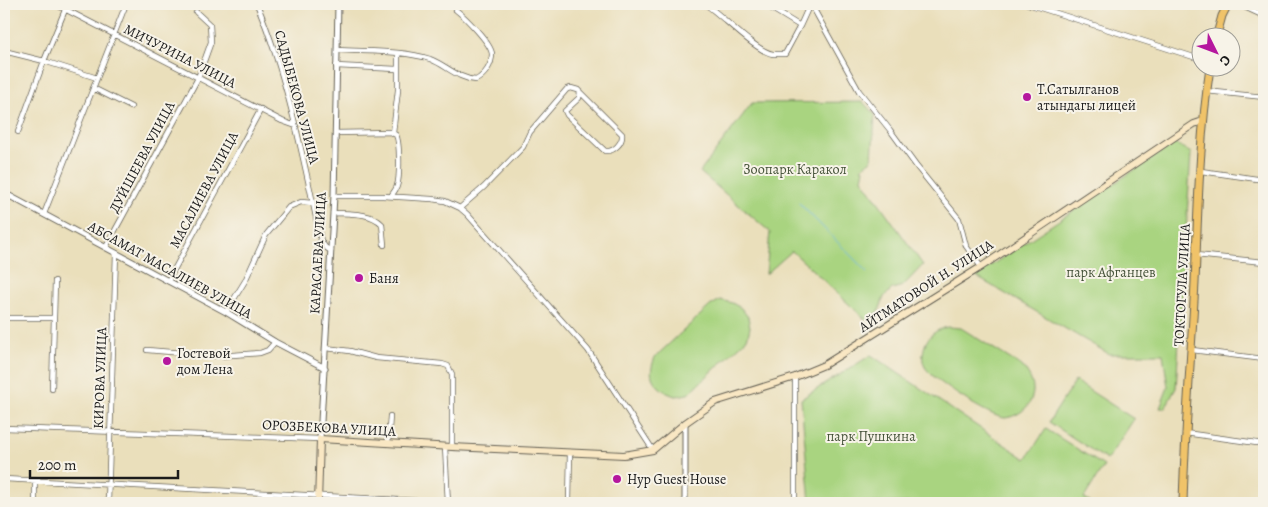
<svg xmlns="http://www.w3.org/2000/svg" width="1268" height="507" viewBox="0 0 1268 507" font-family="Alegreya,serif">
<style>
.green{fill:#a9d480;stroke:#62784e}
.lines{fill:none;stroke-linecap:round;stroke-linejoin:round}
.stream{stroke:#67b4e0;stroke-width:1}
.minor-casing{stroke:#646054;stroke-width:6}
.tertiary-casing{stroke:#646054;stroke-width:7}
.secondary-casing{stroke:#646054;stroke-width:8}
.trunk-casing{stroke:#646054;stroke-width:9}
.minor{stroke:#fff;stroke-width:4.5}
.tertiary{stroke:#fff;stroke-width:5}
.secondary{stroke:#f9e7c3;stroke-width:6}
.trunk{stroke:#f0c369;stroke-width:7}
.poi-dot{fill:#b5179e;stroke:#f7f3e8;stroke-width:2}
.labels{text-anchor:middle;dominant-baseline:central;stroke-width:4;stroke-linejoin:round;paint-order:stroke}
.street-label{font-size:14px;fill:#1c1c1c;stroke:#f7f3e8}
.poi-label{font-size:14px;fill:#1c1c1c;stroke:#f7f3e8;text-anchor:start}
.park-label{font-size:14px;fill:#46533a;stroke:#f7f3e8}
</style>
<rect width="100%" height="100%" fill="#f7f3e8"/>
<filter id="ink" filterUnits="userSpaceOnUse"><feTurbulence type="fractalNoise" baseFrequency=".02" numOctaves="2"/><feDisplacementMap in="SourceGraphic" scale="10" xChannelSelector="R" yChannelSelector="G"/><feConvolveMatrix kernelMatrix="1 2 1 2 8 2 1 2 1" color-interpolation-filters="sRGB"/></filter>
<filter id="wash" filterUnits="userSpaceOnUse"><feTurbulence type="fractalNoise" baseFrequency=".0096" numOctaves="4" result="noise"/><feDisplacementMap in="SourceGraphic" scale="20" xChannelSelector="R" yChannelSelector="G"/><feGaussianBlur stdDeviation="1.12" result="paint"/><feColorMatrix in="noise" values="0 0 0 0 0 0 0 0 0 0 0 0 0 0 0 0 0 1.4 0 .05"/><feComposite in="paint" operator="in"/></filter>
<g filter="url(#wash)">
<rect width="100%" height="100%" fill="#eadfbb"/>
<path class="green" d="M863,102L875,115L872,159L861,168L864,169L862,179L923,265L903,286L892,289L884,297L879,311L867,321L792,251L766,274L770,232L700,172L752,103Z
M1175,143L1191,153L1176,388L1165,408H1160L1168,387L1163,354H1109L975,276Z
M720,300L732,303L741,308L748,317L750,327L748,336L746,340L688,394C685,394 680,396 676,396C668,395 654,385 652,377C650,370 653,363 655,357L710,306Z
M948,327L961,328L1023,367C1031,378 1037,388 1030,402C1025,411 1015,417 1005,418C991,418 932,380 925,367C921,360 923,352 925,345C929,334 938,329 948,327Z
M871,355L1026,459L1046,429L1104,466L1084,498L1091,503H810L801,399Z
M1075,381L1134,419L1107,460L1049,422Z"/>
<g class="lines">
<path class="stream" d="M799,203L867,272"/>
</g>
</g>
<g filter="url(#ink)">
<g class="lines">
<defs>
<path id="minor" d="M55,4L282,121L296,126
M257,4C288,79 304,161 321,241L325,247L331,251
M705,4C722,15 755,51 773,54C777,54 781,54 785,54L800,26
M769,4V7L800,26L810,4
M811,4L859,91L890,130L917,167L959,219L966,246L981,267
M1028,4L1200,59
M1238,4L1264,16
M337,50C367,52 401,50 430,59C446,65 458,79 476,80C485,75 492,65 492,54C491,43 465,17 456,10
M4,51L44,61L97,78
M336,66L397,69
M93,88L131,107
M1206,91L1264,97
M18,132L44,61L65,10
M335,133L390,132L396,135C400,142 400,177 397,186C396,190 393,193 391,196
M393,133L398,90V53
M1201,171L1264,180
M334,196H383L432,199L445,201L460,208L467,214L588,350L653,450
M460,208L484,187L523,147L530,132L567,89L571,88L578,90L622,134C623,143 614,152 605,151L567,115L565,111L579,98L580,92
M333,213C349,214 370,212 382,224L384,245
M44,214L126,4
M106,247L198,78L211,42L210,25L196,12
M1196,255L1264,262
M168,281L261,109
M226,312L245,281L266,235L289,207L301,202L313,203
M4,318H54
M326,348L350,351L376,358L442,364L448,366L452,374V447
M147,350L219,356L260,353L268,350L275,342
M1192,350L1264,359
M795,377V503
M52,389L55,281
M4,428L320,439
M1185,433L1264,444
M388,443L390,416
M445,447L448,503
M4,479L457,503
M35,503V481
M108,503L116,253
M569,503L570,452"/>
<path id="tertiary" d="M4,193L226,312L275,342L325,368
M320,439L334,196L338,4
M685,503V423"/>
<path id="secondary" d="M318,503L320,439L452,447L624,455L653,450L685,423L715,402L795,377L824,365L981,267L1194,124L1203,121"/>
<path id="trunk" d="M1216,38L1222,16L1228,4
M1183,503C1185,430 1191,357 1195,283C1198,211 1199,139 1210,68"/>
</defs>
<use href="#minor" class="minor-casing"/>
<use href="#tertiary" class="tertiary-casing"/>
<use href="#secondary" class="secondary-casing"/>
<use href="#trunk" class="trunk-casing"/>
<use href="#minor" class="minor"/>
<use href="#tertiary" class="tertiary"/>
<use href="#secondary" class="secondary"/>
<use href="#trunk" class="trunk"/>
</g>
</g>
<g class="poi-dot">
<circle cx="1027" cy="97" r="5"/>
<circle cx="359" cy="278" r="5"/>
<circle cx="167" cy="361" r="5"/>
<circle cx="617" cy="479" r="5"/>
</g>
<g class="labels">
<g class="street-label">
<text transform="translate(180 56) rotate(27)">МИЧУРИНА УЛИЦА</text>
<text transform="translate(297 97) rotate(75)">САДЫБЕКОВА УЛИЦА</text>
<text transform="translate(142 157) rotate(-62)">ДУЙШЕЕВА УЛИЦА</text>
<text transform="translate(204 190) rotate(-62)">МАСАЛИЕВА УЛИЦА</text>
<text transform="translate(318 253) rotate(-87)">КАРАСАЕВА УЛИЦА</text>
<text transform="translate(170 270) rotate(29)">АБСАМАТ МАСАЛИЕВ УЛИЦА</text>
<text transform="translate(1182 285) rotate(-87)">ТОКТОГУЛА УЛИЦА</text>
<text transform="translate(926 286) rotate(-33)">АЙТМАТОВОЙ Н. УЛИЦА</text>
<text transform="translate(100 378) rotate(-88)">КИРОВА УЛИЦА</text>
<text transform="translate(329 428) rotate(3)">ОРОЗБЕКОВА УЛИЦА</text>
</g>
<g class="poi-label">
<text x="1037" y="89">Т.Сатылганов<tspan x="1037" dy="16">атындагы лицей</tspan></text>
<text x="369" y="278">Баня</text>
<text x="177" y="353">Гостевой<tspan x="177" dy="16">дом Лена</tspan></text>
<text x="627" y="479">Нур Guest House</text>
</g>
<g class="park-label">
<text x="795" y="169">Зоопарк Каракол</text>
<text x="1111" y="272">парк Афганцев</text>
<text x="871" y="436">парк Пушкина</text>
</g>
</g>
<rect width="1268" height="507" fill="none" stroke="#f7f3e8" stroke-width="20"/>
<g transform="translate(1216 52) rotate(132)"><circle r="24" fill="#f7f3e8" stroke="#9f9d96"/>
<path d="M0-4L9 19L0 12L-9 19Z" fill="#b5179e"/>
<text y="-8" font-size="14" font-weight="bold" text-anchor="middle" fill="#1c1c1c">С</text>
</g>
<path d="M30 470v8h148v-8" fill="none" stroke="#1c1c1c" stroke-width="2.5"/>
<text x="38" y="470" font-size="15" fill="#1c1c1c" stroke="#f7f3e8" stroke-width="4" paint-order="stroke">200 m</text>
</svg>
